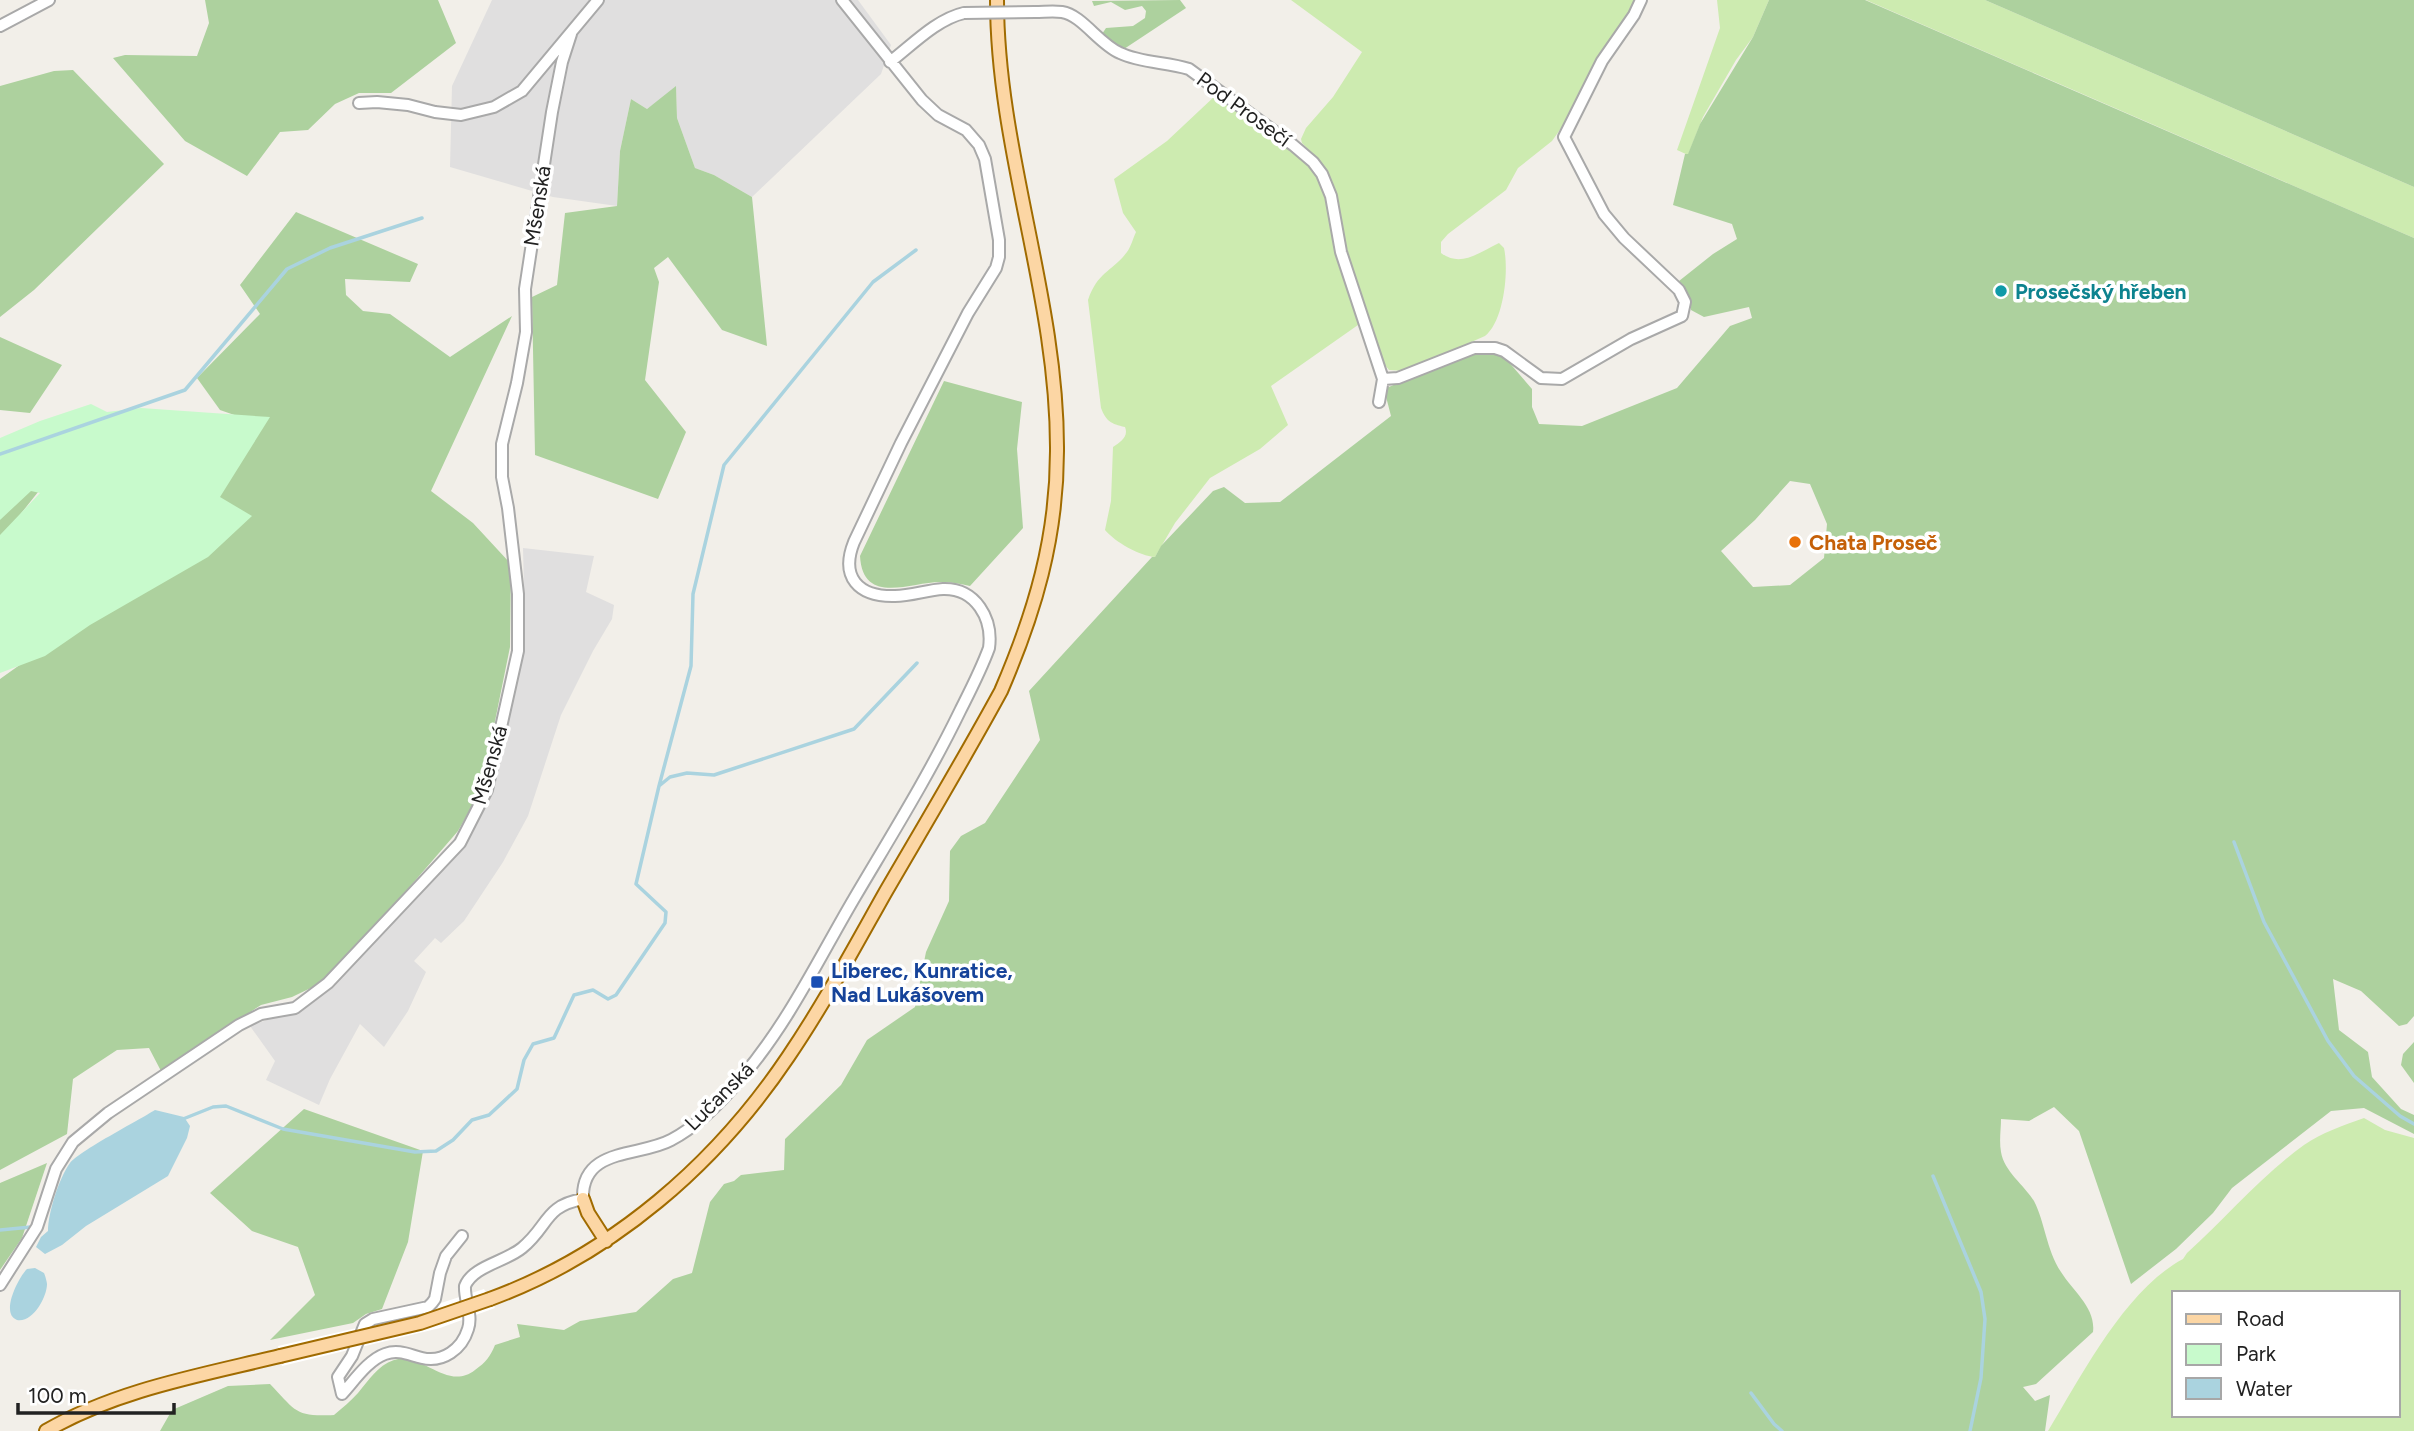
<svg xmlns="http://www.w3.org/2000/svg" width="2414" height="1431" viewBox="0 0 2414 1431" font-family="Figtree,sans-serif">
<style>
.residential{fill:#e0dfdf}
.grass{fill:#cdebb0;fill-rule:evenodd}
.forest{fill:#add19e;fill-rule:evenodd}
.park{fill:#c8facc}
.water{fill:#aad3df}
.pier{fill:#fff}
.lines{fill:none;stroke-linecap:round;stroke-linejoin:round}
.stream{stroke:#aad3df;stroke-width:3.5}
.minor-casing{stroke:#a9a9a9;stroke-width:14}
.major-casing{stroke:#a06b00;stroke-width:16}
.minor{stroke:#fff;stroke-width:10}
.major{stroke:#fcd6a4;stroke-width:12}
.minor-bridge-casing{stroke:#a9a9a9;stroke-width:14;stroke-linecap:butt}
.major-bridge-casing{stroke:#a06b00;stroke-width:16;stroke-linecap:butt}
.minor-bridge{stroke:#fff;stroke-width:10}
.major-bridge{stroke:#fcd6a4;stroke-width:12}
.culture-dot{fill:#0f9aa8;stroke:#fff;stroke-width:2.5}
.food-dot{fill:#e8710a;stroke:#fff;stroke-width:2.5}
.transit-dot{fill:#1a4fb4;stroke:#fff;stroke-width:2.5}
.labels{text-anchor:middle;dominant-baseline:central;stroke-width:7;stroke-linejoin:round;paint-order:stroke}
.street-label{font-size:21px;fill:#222;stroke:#fff}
.culture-label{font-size:21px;font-weight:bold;fill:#0d838f;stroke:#fff;text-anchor:start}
.food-label{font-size:21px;font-weight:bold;fill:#c56008;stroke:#fff;text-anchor:start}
.transit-label{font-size:21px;font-weight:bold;fill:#164399;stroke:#fff;text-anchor:start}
</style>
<rect width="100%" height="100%" fill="#f2efe9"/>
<path class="residential" d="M492,0H858L891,45L881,74L752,197L714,175L695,168L677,118L676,88L647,109L631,99L620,151L617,206L553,197L450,167L452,86Z
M523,548L594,556L586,592L614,605L612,619L593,651L561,715L528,816L503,862L464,921L441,943L435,938L414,961L426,972L408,1011L384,1047L360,1024L330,1079L319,1105L266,1080L275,1061L250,1026L296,1010L327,991L455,852L473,827L512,697L525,632Z"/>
<path class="grass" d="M1291,0H1637L1564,124L1552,141L1518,168L1506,190L1448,234L1441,242V253C1461,268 1480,252 1499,243L1504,248C1509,271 1504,321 1485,336L1405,371L1389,370L1385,365L1354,280L1332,181L1324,166L1302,143L1301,139L1306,128L1333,97L1362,52Z
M1717,0H1769L1753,37L1736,60L1703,117L1688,155L1677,150L1720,28Z
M1866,0H1985L2414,187V238Z
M1216,95L1303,156L1316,171L1324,187L1359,321L1358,325L1271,386L1288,425L1260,449L1210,478L1175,523L1155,557C1140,556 1115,542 1105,530L1111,501L1113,447C1120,442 1129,437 1125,427C1111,424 1106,421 1101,408L1088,300C1098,271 1112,272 1127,252C1131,247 1133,238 1136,232L1123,213L1114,179L1167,141Z
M2364,1118L2385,1130L2414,1138V1431H2048C2082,1375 2125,1290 2183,1259L2187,1253C2226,1218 2261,1176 2304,1145C2321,1133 2344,1125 2364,1118ZM2174,1293H2398V1415H2174Z"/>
<path class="forest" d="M205,0H438L456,43L391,93H359L335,104L308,130L280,132L247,176L185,141L113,58L125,55L197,56L209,23Z
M1180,0L1186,8L1124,49H1120L1102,34L1106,28L1133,26L1145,18L1146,11L1142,6L1125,10L1111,2L1094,6L1092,1Z
M1769,0H1865L2414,238V1016L2407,1024L2399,1026L2361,991L2333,979L2339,1030L2368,1052L2372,1077L2401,1109L2414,1115V1134L2364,1108L2331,1111L2232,1188L2213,1213L2176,1249L2131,1284L2079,1131L2054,1107L2029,1121L2001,1119C2001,1129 1999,1141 2001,1152C2004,1171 2024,1185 2034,1201C2045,1222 2046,1249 2061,1272C2073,1291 2096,1308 2093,1332L2036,1384L2023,1387L2035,1401L2050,1395L2045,1431H160L172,1410L228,1386L270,1384C296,1411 295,1417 334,1415C342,1408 351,1401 358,1393C369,1380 377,1366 394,1360C422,1351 447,1392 475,1370C486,1362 490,1357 495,1345L520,1337L517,1324L564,1330L580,1321L636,1312L673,1279L692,1273L710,1202L724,1184L734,1181L741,1175L784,1170L785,1139L841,1085L867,1040L915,1007L926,952L949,901L950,851L961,836L985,823L1040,740L1029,691L1152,557H1155L1161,546L1213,491L1224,487L1245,503L1280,502L1391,416L1384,389L1475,351L1501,353L1532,389V407L1539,424L1582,426L1677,388L1730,326L1752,318L1749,307L1704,317L1691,310L1690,299L1679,281L1713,254L1737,239L1732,224L1673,205L1685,154H1688L1700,124L1753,37ZM1790,481L1810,484L1827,524L1824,558L1790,585L1753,587L1721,551L1755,520Z
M1985,0H2414V187Z
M73,70L164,164L34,290L0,317V86L54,71Z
M676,86L677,118L695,168L714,175L752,197L767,346L722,330L668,257L654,268L659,282L645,380L686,432L658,499L535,455L532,297L557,285L565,213L617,206L620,151L631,99L647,109Z
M296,212L418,264L410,282L345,279L346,295L363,311L390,314L450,357L512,316L431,491L473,523L511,564L510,647L481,790L458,831L350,956L315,986L292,997L261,1005L161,1071L149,1048L117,1050L73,1079L67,1134L0,1170V679L213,527L219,495L263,425L220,410L197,378L260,314L240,285Z
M0,337L62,365L30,413L0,410Z
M944,381L1022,402L1017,449L1023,528L970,586C961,584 951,582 942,582C912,581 863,607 860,556Z
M0,463L42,487L0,540Z
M2414,1042V1083L2401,1065L2403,1054Z
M304,1109L423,1151L408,1242L382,1309L366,1314L353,1323L270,1340L315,1295L298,1247L252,1231L210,1193Z
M47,1163L22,1238L0,1270V1183Z"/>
<path class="park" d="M91,404L107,412L141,408L270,417L220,497L252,516L208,557L90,625L45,656L0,673V535L40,493L31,491L0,520V438L40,421Z"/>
<path class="water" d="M155,1110L184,1117L190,1126L187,1138L168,1176L86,1226L62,1245L45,1254L36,1247L41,1237L48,1231C48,1213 59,1178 70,1163C78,1152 139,1120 155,1110Z
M35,1268L44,1273C45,1275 47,1282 47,1284C47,1297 33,1323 17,1320C0,1314 18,1278 27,1269Z"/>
<path class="pier" d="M484,1289L495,1308L440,1328L282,1366L278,1346L383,1322Z"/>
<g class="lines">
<path class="stream" d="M0,454L185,390L287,269L330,248L422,218
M659,786L670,777L687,773L714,775L854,729L917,663
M2234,842L2264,922L2328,1041L2354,1076L2400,1116L2414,1124
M183,1119L213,1107L226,1106L283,1129L415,1152L436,1151L453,1140L472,1120L489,1115L517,1089L524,1060L533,1044L554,1038L574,995L593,990L608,999L616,995L665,923L666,912L636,884L659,786L691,666L693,594L724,465L873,282L916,250
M1933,1176L1981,1292L1985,1319L1981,1378L1970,1431
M0,1230L31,1227
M1751,1393L1774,1424L1782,1431"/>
<defs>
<path id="minor" d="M1035,12C1044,12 1053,11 1062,12C1082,15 1099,44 1120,53C1141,63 1167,62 1189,69L1293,145L1313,162L1322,174L1331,196L1341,252L1383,379L1379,402
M0,26L49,0
M890,62C912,45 937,19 964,13
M359,103L377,102L408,105L435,112L461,115L494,107L522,91L598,0
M1383,379L1398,378L1474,348H1495L1504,351L1541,378L1562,379L1631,339L1682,316L1685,302L1679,290L1624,238L1604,214L1564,137L1602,61L1634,15L1641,0
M462,1236L446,1256L440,1273L435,1299L432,1303L428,1307L373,1319L365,1324L352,1356L338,1377L342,1394C354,1381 368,1360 385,1354C399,1349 409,1355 422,1358C443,1363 462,1349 468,1329C473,1315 464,1300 465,1286C473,1266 505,1262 522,1248C549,1226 544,1206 583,1199C581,1147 640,1157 671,1140C698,1126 723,1100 742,1077C789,1022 819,958 855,897C891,836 929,775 960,711C970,691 981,670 989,648C993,619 976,588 943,589C927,590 911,596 895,596C858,597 840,577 854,542L901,443L968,313L996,268L999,257V240L985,159L979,145L966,130L938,115L922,100L842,0
M0,1285L37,1227L56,1169L73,1142L108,1113L239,1025L261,1014L295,1008L328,983L460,843L487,790L518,651V594L508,508L502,477V444L517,383L526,332L525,289L552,112L562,62L571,34"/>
<path id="major" d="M583,1199L588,1213L606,1241
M490,1299C613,1254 716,1164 788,1057C824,1004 854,948 885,893C924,826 964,759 1001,691C1035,612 1057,538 1057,451C1058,298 997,152 997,0
M46,1431C116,1390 202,1375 280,1356"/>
</defs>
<use href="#minor" class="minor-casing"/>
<use href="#major" class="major-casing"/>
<use href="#minor" class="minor"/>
<use href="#major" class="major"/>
<defs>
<path id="minor-bridge" d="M964,13L1035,12"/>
<path id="major-bridge" d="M280,1356L420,1323L490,1299"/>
</defs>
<use href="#minor-bridge" class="minor-bridge-casing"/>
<use href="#major-bridge" class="major-bridge-casing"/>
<use href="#minor-bridge" class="minor-bridge"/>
<use href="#major-bridge" class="major-bridge"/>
</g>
<circle class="culture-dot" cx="2001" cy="291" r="7"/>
<circle class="food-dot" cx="1795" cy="542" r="7"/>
<rect class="transit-dot" x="810" y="975" width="14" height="14" rx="3.5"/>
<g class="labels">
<g class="street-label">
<text transform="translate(1244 109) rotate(36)">Pod Prosečí</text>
<text transform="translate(537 206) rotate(-81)">Mšenská</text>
<text transform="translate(489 765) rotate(-74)">Mšenská</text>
<text transform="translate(719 1096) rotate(-45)">Lučanská</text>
</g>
<g class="culture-label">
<text x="2015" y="291">Prosečský hřeben</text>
</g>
<g class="food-label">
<text x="1809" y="542">Chata Proseč</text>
</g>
<g class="transit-label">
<text x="831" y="970">Liberec, Kunratice,<tspan x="831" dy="24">Nad Lukášovem</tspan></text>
</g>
</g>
<rect x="2172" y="1291" width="228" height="126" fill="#ffffff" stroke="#a7a7a7" stroke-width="2"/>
<rect x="2186" y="1314" width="35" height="10" fill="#fcd6a4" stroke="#a7a7a7" stroke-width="2"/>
<text x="2236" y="1326" font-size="21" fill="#222222">Road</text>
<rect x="2186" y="1344" width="35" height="21" fill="#c8facc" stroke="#a7a7a7" stroke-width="2"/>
<text x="2236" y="1361" font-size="21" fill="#222222">Park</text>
<rect x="2186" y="1378" width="35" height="21" fill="#aad3df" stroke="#a7a7a7" stroke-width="2"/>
<text x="2236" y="1396" font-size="21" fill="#222222">Water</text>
<path d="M18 1403v10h156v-10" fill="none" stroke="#222222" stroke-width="3.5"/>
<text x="28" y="1403" font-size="21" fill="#222222" stroke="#ffffff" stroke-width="5" paint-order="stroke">100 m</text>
</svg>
